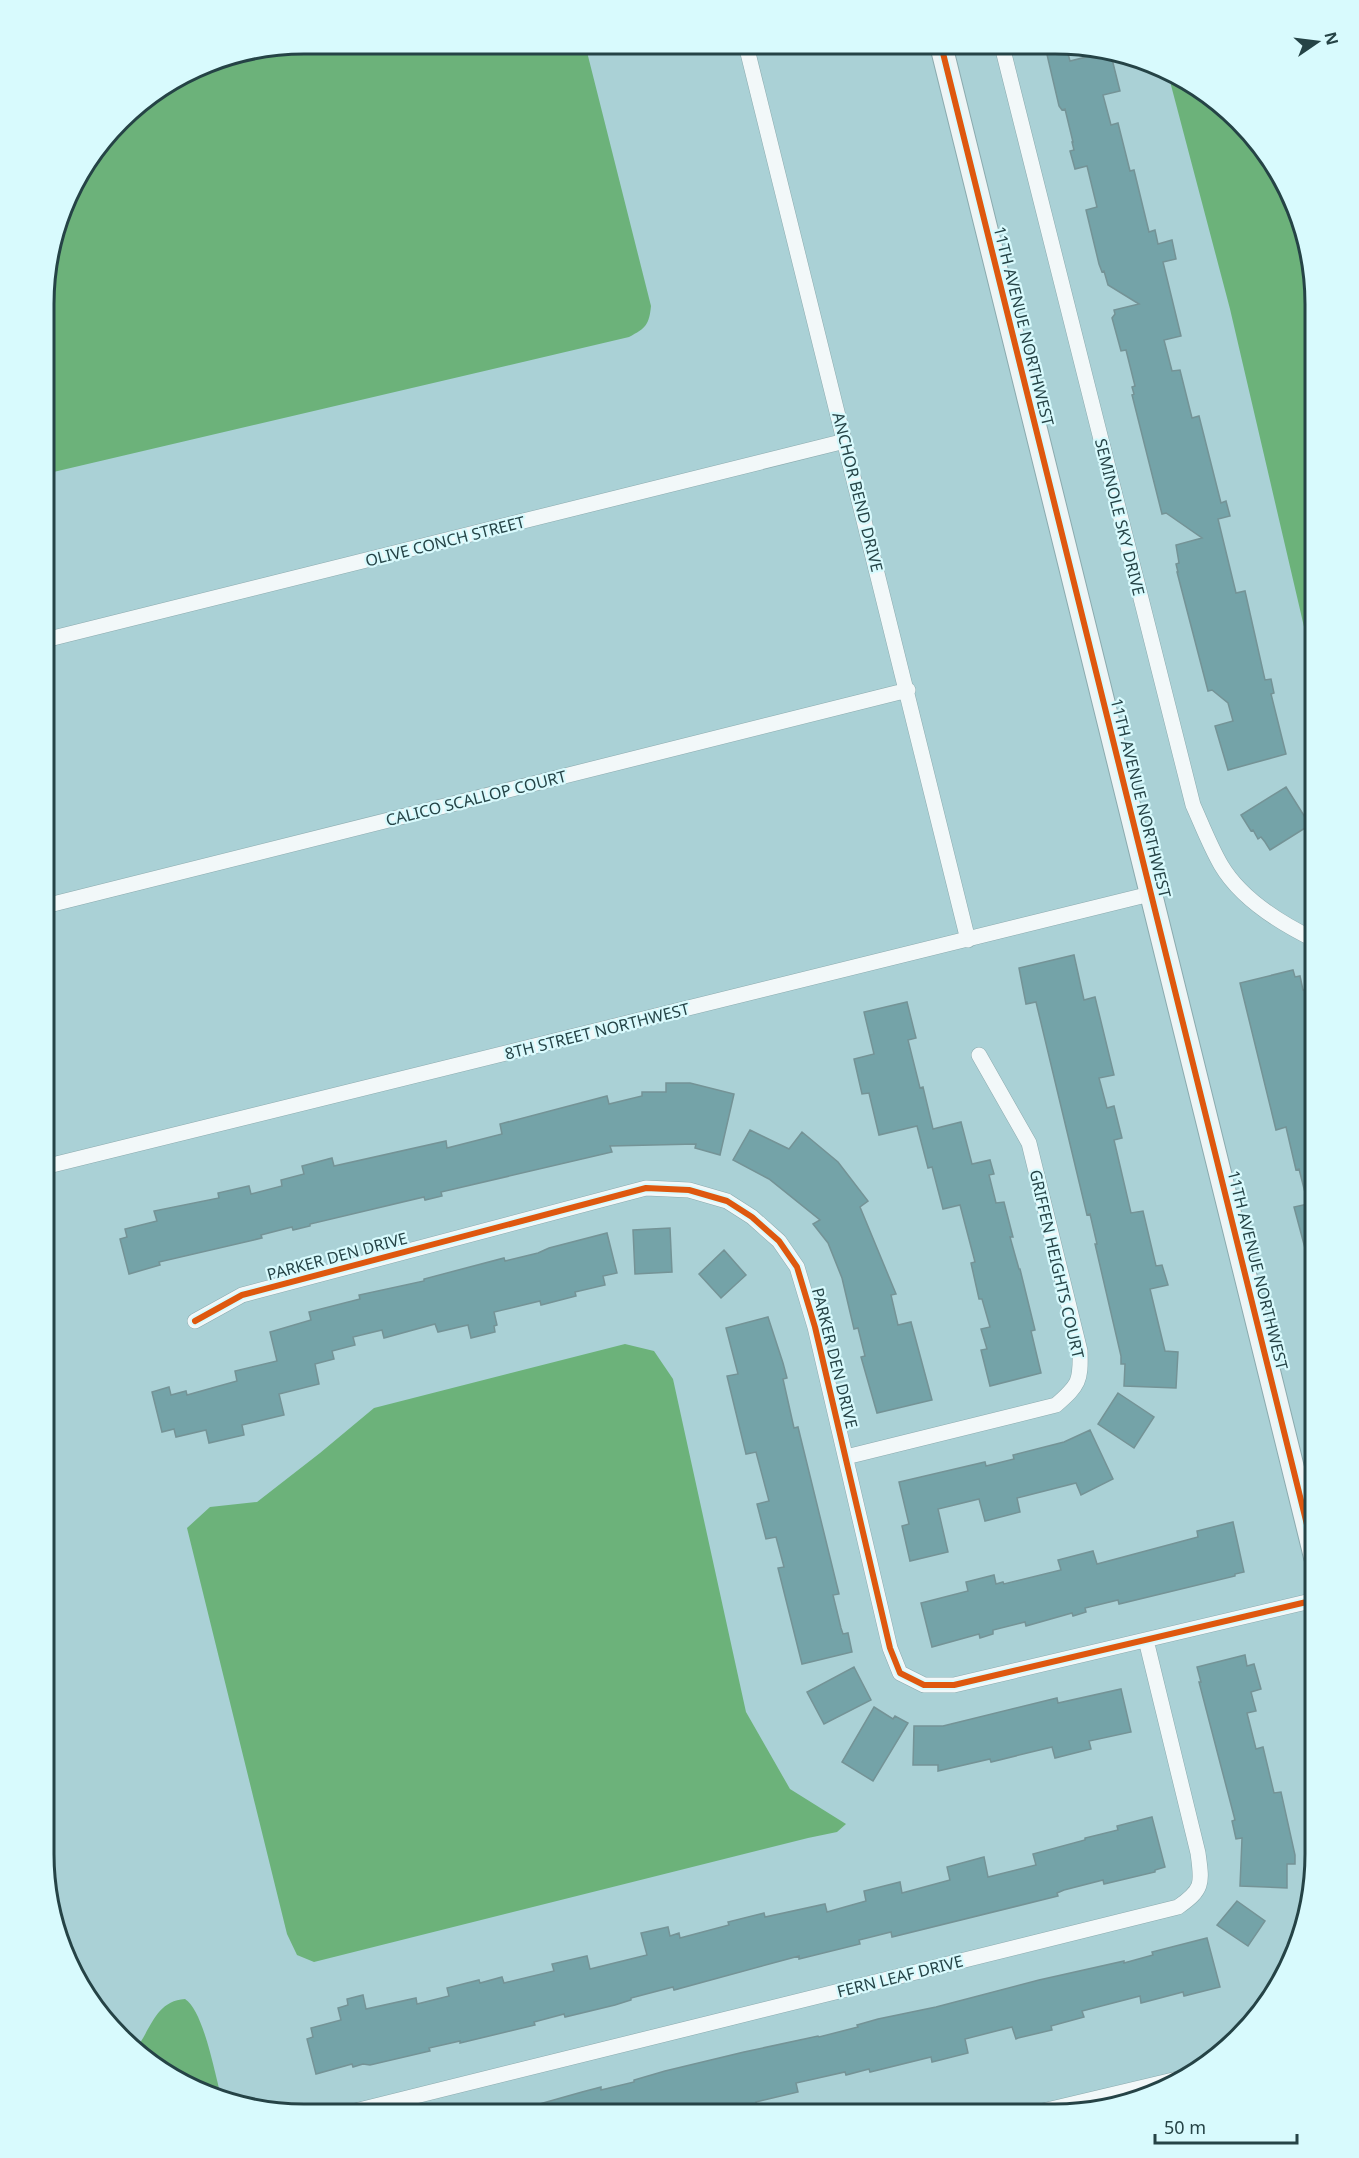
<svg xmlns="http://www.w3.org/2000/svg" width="1359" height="2158" viewBox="0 0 1359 2158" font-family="'Noto Sans',sans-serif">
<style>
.water{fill:#6cb27a}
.building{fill:#74a3a8;stroke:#749396;stroke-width:1.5}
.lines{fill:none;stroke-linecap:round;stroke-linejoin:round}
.street-casing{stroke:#8baaae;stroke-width:16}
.secondary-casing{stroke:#8baaae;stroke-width:24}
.street{stroke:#f2f8f9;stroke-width:15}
.secondary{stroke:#eef5f6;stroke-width:22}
.cycleway-casing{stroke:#d8fafd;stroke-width:10}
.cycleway{stroke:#de580f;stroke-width:6}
.labels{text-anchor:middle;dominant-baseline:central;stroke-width:4.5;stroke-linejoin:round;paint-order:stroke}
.street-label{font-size:16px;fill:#254346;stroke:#d8fafd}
.rim{fill:none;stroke:#254346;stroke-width:3}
</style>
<rect width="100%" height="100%" fill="#aad1d6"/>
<path class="water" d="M304,44H585L651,306C649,325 646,328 629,337L45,474L46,271L71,189L132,108L205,63Z
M1167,70L1213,97L1261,145L1296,204L1315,304V674L1230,309Z
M625,1344L654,1351L673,1379L746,1712L790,1789L846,1824L837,1832L808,1838L314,1962L297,1955L287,1934L187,1528L210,1507L257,1502L320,1453L374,1408Z
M185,1999C204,2011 215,2076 222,2099C194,2092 156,2071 135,2050C151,2030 155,2001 185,1999Z"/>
<path class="building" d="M1045,46H1066L1070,61L1110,51L1120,91L1103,95L1111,125L1118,123L1130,171L1134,170L1149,232L1155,230L1158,244L1172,240L1176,259L1163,262L1181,336L1164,340L1172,371L1180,370L1192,418L1199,416L1221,503L1226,501L1230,516L1218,519L1236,593L1245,591L1265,680L1271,679L1274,693L1271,694L1286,754L1228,770L1215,726L1233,721L1228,703L1212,690L1208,691L1177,572H1178L1176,564L1179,563L1176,545L1202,538L1166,513L1162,514L1132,395L1134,394L1132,387L1135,386L1126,350L1121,351L1112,318L1115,314L1114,310L1139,304L1108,285L1104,271L1102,272L1099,264L1086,210L1097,207L1087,166L1075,169L1070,151L1074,150L1072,142H1073L1065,109L1062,110L1059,106Z
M1286,787L1310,825L1270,850L1265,842L1261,837L1258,839L1253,830L1251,831L1241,815Z
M1074,955L1084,1000L1095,997L1114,1075L1099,1078L1107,1108L1114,1106L1122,1138L1114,1140L1131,1213L1143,1211L1156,1266L1162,1265L1168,1285L1150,1289L1165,1351L1178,1352L1176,1388L1124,1386L1125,1364H1121V1356L1095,1244H1097L1090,1214L1087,1215L1036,1002L1026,1004L1019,968Z
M1293,970L1295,977L1300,976L1303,990H1306L1315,1032V1266L1310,1267L1294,1207L1308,1204L1299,1169L1296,1170L1286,1127L1276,1130L1240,983Z
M907,1002L916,1038L908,1040L920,1088L923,1087L933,1129L961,1122L972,1164L990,1160L994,1174L989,1175L996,1203L1004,1202L1013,1237H1010L1019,1269H1020L1035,1330L1031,1331L1041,1373L990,1386L981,1350L987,1349L981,1329L990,1327L982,1299H979L971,1263L975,1262L960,1205L943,1209L932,1167L928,1168L917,1126L879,1135L869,1093L862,1094L854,1059L874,1054L864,1012Z
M666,1083H690L734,1094L720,1155L695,1148L696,1144L610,1146L612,1152L441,1192L442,1196L425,1200L424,1197L310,1224V1226L293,1230L292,1227L261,1235L262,1238L159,1262L160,1265L129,1274L120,1239L127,1237L125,1229L157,1221L154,1211L219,1198L218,1193L249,1186L251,1194L282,1186L281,1180L304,1174L302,1166L332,1158L334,1166L446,1141L447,1148L502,1134L500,1124L607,1096L609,1104L642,1096V1092H666Z
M750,1130L789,1149L802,1132L838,1162L868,1201L860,1207L896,1294L891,1295L898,1325L911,1322L932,1400L877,1413L861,1357L865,1356L858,1328L854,1329L842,1278L828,1243L813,1224L820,1220L769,1179L733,1160Z
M670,1228L672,1272L635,1274L633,1230Z
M607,1233L617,1273L603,1276L605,1285L575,1292L576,1296L541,1305L540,1301L494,1312L497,1325L494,1326L495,1332L471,1338L468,1325L438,1332L435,1324L384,1338L382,1330L353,1337L355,1345L332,1351L334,1359L315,1364L319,1384L279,1394L284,1415L242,1425L244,1435L209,1443L206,1430L176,1437L174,1429L162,1432L152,1392L169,1387L171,1395L186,1391L187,1395L237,1381L235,1371L277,1361L270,1332L311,1320L309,1312L360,1299L359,1295L424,1281V1279L504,1258L505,1261L538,1253L549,1248Z
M724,1250L746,1275L721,1298L699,1274Z
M768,1317L783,1363L787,1378L783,1379L794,1428L798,1427L839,1594L833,1595L841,1628L843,1634L848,1633L852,1652L802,1664L778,1568L784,1567L776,1537L766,1539L757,1504L769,1501L756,1452L746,1454L727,1376L738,1374L726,1328Z
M1118,1393L1154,1417L1134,1448L1098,1424Z
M1090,1430L1113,1479L1081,1495L1076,1483L1017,1498L1020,1512L985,1521L979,1499L938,1509L948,1552L910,1561L902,1526L909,1524L899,1482L985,1462L986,1466L1014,1459L1013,1455L1064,1442Z
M1233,1522L1244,1572L1235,1574V1576L1119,1604L1118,1600L1085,1608L1086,1612L1073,1616L1072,1613L1026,1626L1025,1622L993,1630V1634L980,1638L979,1634L932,1647L921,1603L968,1591L966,1582L994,1575L996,1584L1003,1582L1004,1584L1061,1570L1058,1560L1093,1551L1097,1564L1198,1537L1197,1531Z
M1245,1655L1247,1666L1254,1664L1261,1689L1251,1692L1256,1711L1247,1713L1256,1749L1263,1747L1274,1793L1281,1792L1295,1855V1864H1287V1888L1240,1886L1242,1838L1236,1839L1232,1821L1235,1820L1199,1682H1201L1197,1667Z
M854,1667L871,1700L824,1724L807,1692Z
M1121,1689L1131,1732L1089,1741L1091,1749L1055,1758L1052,1747L991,1762L990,1759L938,1771V1765H913L914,1726H943L1057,1698L1058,1703Z
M874,1707L893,1719L895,1716L908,1723L873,1781L842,1762Z
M1152,1817L1165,1867L1155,1870V1872L1104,1884L1103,1880L1064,1890L1057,1893L1058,1896L892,1937L891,1932L859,1940L860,1944L799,1959V1956L674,1990L673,1987L631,1998V2000L615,2005L565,2017L564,2014L534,2022L535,2025L460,2043V2041L429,2048L430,2051L370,2065L363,2064L353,2067L352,2064L316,2074L307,2039L313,2037L311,2028L341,2020L338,2008L348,2005L347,1999L363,1995L366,2009L416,1998L417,2004L449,1996L447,1988L479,1980L480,1983L502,1977L504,1983L554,1971L552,1964L587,1956L590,1969L647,1955L641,1933L668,1927L670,1936L679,1933L680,1938L729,1925L728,1922L764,1913L765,1917L825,1904L827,1912L866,1901L864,1891L900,1882L902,1893L950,1880L947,1867L984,1857L988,1877L1036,1865L1033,1854L1085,1840V1838L1118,1830L1117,1826Z
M1237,1901L1265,1921L1248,1946L1217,1925Z
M1207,1938L1220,1987L1184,1996L1183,1992L1141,2003L1140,1996L1082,2011L1084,2017L1051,2026L1052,2030L1018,2038L1016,2039L1012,2027L965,2039L968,2053L932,2062L931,2057L870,2072L869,2069L846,2075L845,2072L796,2083L798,2092L756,2102L757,2105L722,2114L720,2108L701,2113L699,2104L662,2113H525V2108L582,2092L601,2087V2090L634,2082V2080L665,2071L744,2052L818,2036L819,2037L858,2027L857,2025L878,2019L936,2007L1039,1980L1124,1961V1963L1153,1955L1152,1952Z"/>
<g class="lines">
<defs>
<path id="street" d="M746,45L968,940
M1002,46L1193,805C1202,825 1210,846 1221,865C1241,899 1280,923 1315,940
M45,640L845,441
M45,906L908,690
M44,1167L1150,894
M195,1321L242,1295L646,1188L689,1190L727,1201L752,1217L779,1241L797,1267L815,1327L890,1648L900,1673L924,1685H954L1315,1600
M846,1457L1056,1405C1079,1385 1081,1381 1080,1351L1029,1143L979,1055
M347,2113L1178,1907C1204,1889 1202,1883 1198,1853L1146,1640
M1030,2114L1186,2077"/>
<path id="secondary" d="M941,45L1315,1557"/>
</defs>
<use href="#street" class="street-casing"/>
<use href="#secondary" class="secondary-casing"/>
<use href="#street" class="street"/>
<use href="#secondary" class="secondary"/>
<defs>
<path id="cycleway" d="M941,45L1315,1557
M195,1321L242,1295L646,1188L689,1190L727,1201L752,1217L779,1241L797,1267L815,1327L890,1648L900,1673L924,1685H954L1315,1600"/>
</defs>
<use href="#cycleway" class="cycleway-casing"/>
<use href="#cycleway" class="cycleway"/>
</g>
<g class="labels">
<g class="street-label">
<text transform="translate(1024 326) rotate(76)">11TH AVENUE NORTHWEST</text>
<text transform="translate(858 492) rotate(76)">ANCHOR BEND DRIVE</text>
<text transform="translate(1120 517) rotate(76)">SEMINOLE SKY DRIVE</text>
<text transform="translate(445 541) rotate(-14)">OLIVE CONCH STREET</text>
<text transform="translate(476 798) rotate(-14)">CALICO SCALLOP COURT</text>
<text transform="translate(1141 798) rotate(76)">11TH AVENUE NORTHWEST</text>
<text transform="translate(597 1031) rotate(-14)">8TH STREET NORTHWEST</text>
<text transform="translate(337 1256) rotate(-15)">PARKER DEN DRIVE</text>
<text transform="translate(1057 1264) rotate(77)">GRIFFEN HEIGHTS COURT</text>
<text transform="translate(1258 1270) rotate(76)">11TH AVENUE NORTHWEST</text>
<text transform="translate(835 1358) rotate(76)">PARKER DEN DRIVE</text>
<text transform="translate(900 1976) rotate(-14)">FERN LEAF DRIVE</text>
</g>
</g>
<path d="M0 0H1359V2158H0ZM304 54H1055A250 250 0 0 1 1305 304V1854A250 250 0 0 1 1055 2104H304A250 250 0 0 1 54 1854V304A250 250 0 0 1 304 54Z" fill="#d8fafd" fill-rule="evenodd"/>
<path class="rim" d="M304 54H1055A250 250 0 0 1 1305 304V1854A250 250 0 0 1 1055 2104H304A250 250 0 0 1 54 1854V304A250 250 0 0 1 304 54Z"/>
<g transform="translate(1317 42) rotate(76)" stroke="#d8fafd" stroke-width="4.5" paint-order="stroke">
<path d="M0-4.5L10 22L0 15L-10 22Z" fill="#254346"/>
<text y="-9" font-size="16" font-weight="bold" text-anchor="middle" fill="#254346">N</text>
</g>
<path d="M1155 2134v9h142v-9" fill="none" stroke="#254346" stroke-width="3"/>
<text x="1164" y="2134" font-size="18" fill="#254346" stroke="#d8fafd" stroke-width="4.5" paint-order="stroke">50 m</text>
</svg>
